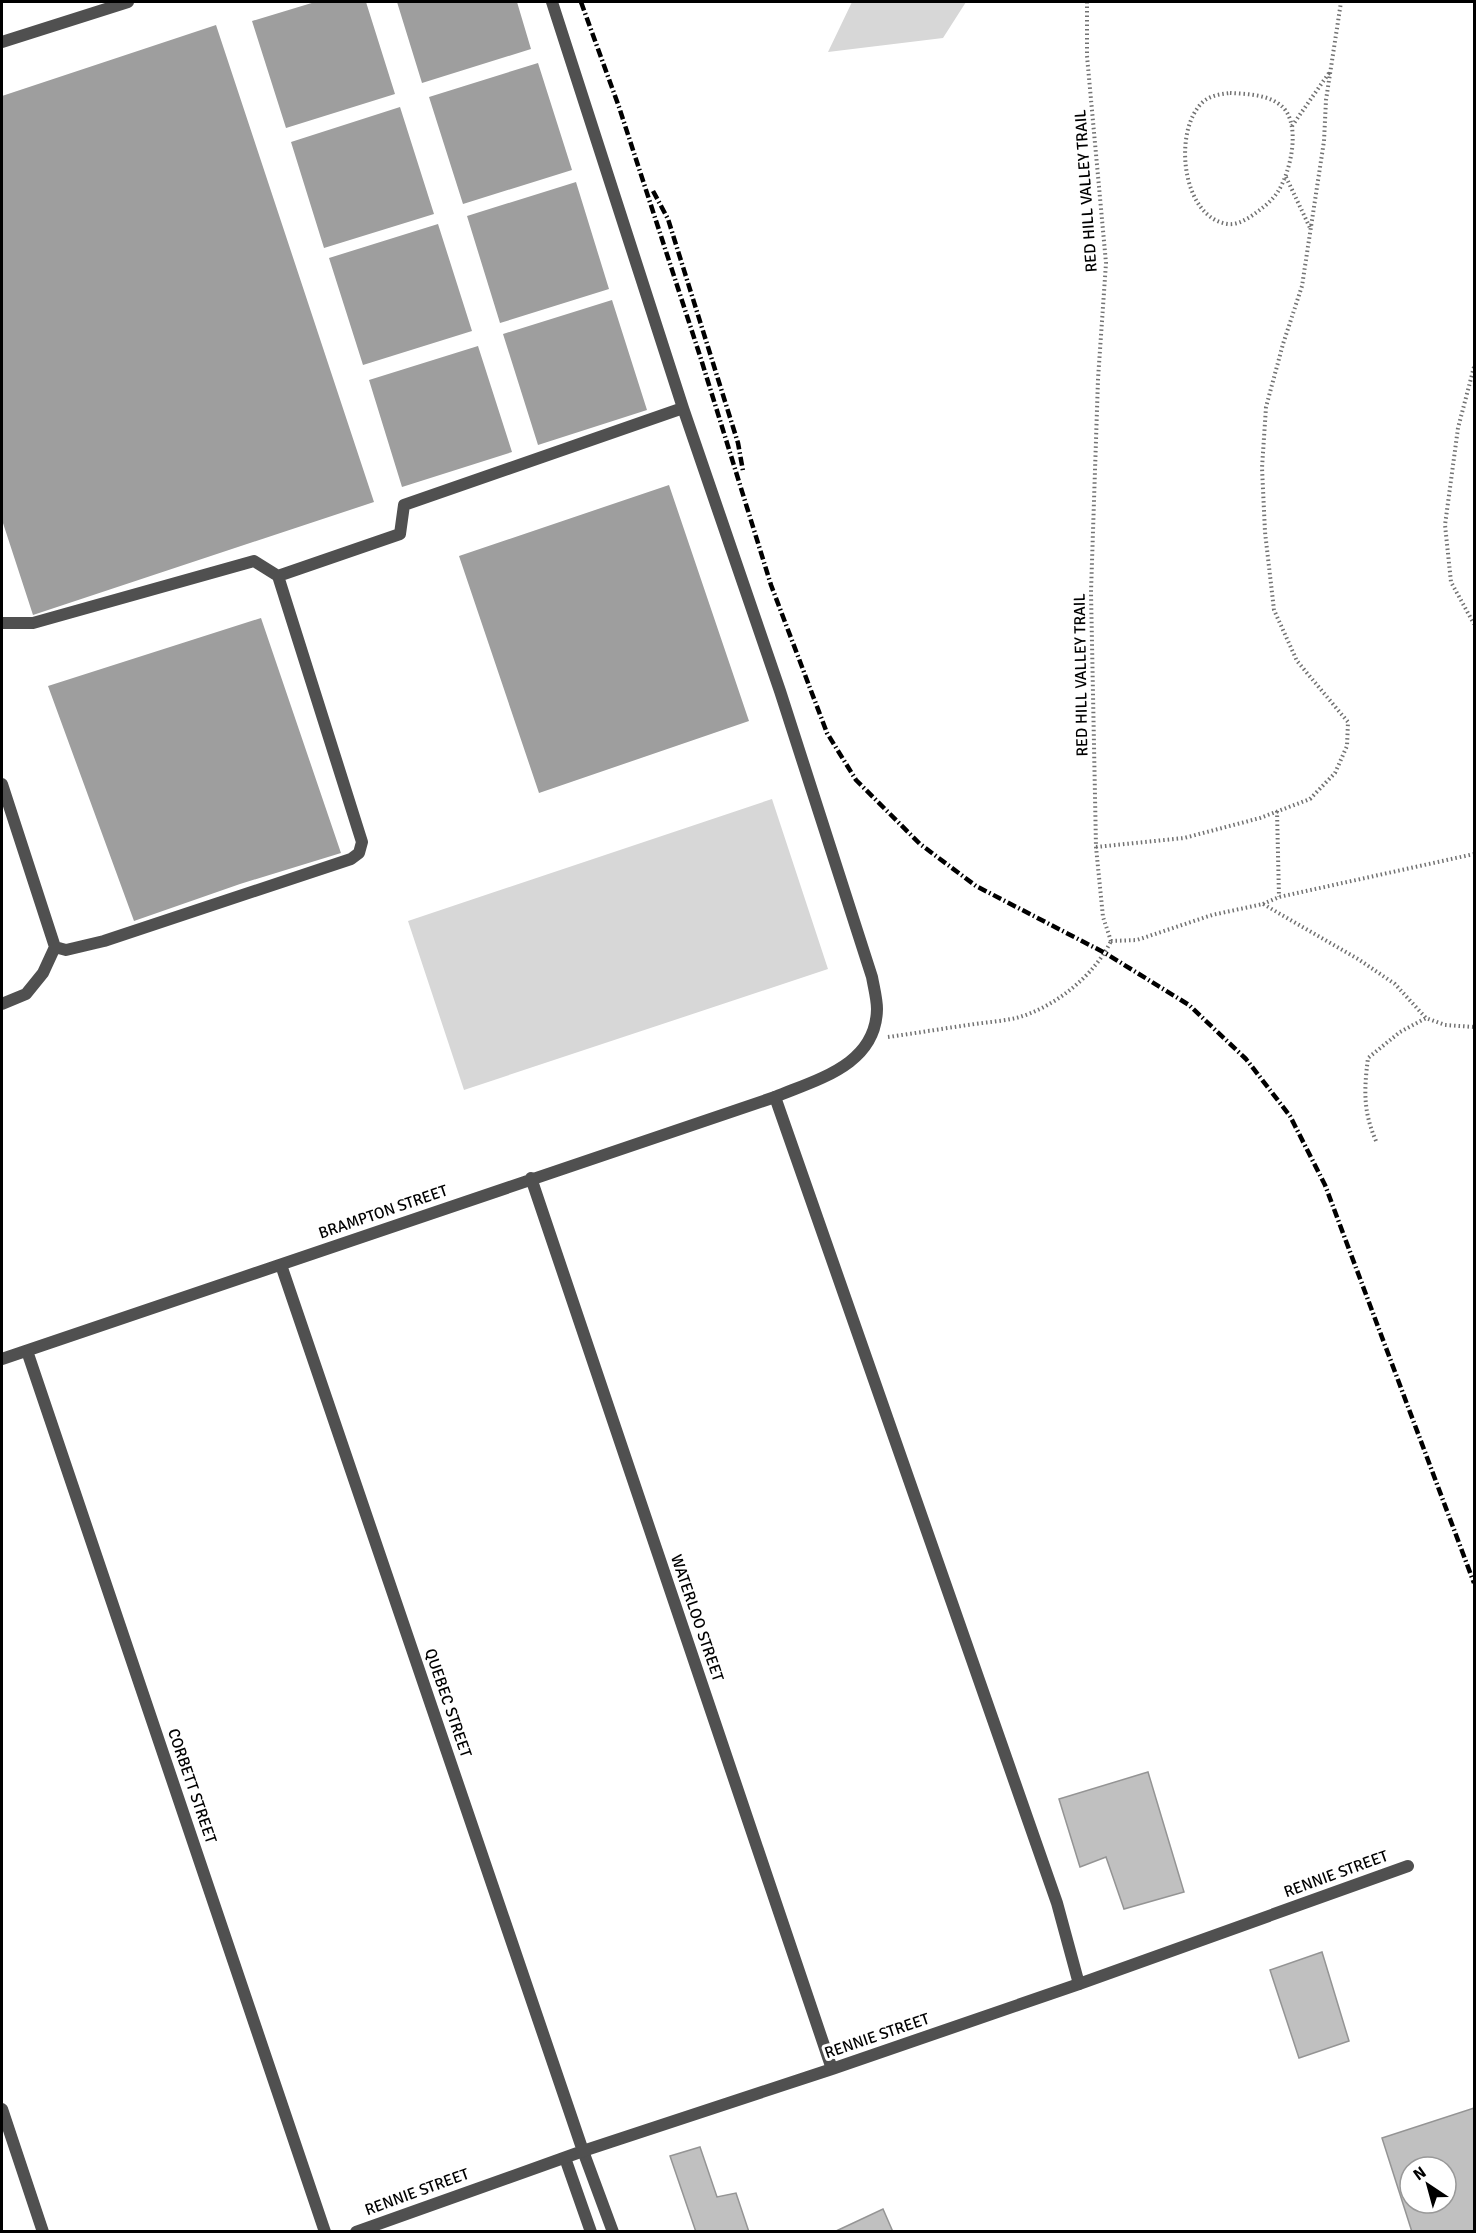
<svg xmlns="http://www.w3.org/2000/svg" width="1476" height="2233" viewBox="0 0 1476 2233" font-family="Signika,sans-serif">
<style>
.green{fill:#d7d7d7}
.water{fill:#9e9e9e}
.building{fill:#c0c0c0;stroke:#949494;stroke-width:1.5;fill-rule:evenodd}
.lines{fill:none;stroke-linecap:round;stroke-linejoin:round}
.path{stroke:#727272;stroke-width:4;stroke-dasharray:1.5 3;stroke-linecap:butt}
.service{stroke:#505050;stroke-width:12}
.minor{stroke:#505050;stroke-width:12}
.rail{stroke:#000;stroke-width:4.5;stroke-dasharray:9 3 1.5 3;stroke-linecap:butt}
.labels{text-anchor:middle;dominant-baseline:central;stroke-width:6;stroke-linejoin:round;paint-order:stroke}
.street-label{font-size:16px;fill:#000;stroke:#fff}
</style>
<rect width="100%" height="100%" fill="#fff"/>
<path class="green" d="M852,2H966L943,38L828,52Z
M772,799L828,969L464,1090L408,921Z"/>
<path class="water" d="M315,2H366L395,94L286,128L252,21Z
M397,2H517L531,49L422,83Z
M216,25L374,502L33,615L2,520V96Z
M538,63L572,170L463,204L429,97Z
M400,107L434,214L324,248L291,142Z
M576,182L609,289L500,323L467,216Z
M438,224L472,331L363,365L329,258Z
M612,300L647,410L538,445L503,334Z
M478,346L512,452L402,487L369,380Z
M669,485L749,721L539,793L459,556Z
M261,618L341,853L240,884L134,921L48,686Z"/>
<path class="building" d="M1148,1772L1184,1892L1124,1909L1106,1857L1080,1867L1059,1799Z
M1322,1952L1349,2041L1299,2058L1270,1970Z
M1474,2108V2232H1412L1382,2138ZM1410,2167H1446V2203H1410Z
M700,2147L717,2197L736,2193L749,2232H696L670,2156Z
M883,2209L893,2232H834Z"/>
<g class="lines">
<path class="path" d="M1087,2V56L1106,263L1098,379L1091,592L1096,847L1103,917L1111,941
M1230,93C1246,94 1265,94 1279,104C1303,120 1291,173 1277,193C1270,203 1260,210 1250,217C1243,221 1236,225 1228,224C1181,218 1172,128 1204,101C1212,95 1221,94 1230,93Z
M1292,126L1329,73
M1286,177L1311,230
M1474,367L1458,428L1445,525L1451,582L1474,624
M1277,811L1279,897
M1096,847L1184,838L1260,818L1310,799L1335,773L1347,746L1348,722L1297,661L1274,610L1265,532L1262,468L1266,407L1283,344L1302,286L1324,141L1326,100L1341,2
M1263,904L1279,897L1474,854
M1111,941L1137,940L1212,915L1263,904L1358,959L1395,984L1426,1018L1445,1025L1474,1027
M888,1037C917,1033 946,1028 975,1024C989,1022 1003,1021 1016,1018C1054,1008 1094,976 1111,941
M1376,1141C1363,1111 1364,1090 1368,1058L1400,1032L1426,1018"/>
<path class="service" d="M552,2L683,408L780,691L872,977C874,988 877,999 877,1009C876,1065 818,1079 775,1097L1057,1903L1079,1984
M2,42L128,2
M278,576L400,534L404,505L683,408
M2,623H33L254,561L278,576L362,842L359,853L351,859L104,941L66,950L55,947
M2,784L55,947L43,973L26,994L2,1004
M583,2151L613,2232
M565,2158L591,2232"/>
<path class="minor" d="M531,1178L832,2069
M281,1265L583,2151
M27,1351L325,2232
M2,1359L775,1097
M2,2109L43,2232
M356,2232L583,2151L832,2069L1079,1984L1408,1866"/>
<path class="rail" d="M581,2L619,107L701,359L771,585L827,733L856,780L920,844L976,886L1105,953L1189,1005L1246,1059L1290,1116L1325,1185L1474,1583
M653,191L668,219L738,443L743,471"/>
</g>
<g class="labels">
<g class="street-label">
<text transform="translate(1086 191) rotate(-94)">RED HILL VALLEY TRAIL</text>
<text transform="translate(1081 675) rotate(-91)">RED HILL VALLEY TRAIL</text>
<text transform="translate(383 1212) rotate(-19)">BRAMPTON STREET</text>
<text transform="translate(697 1618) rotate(71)">WATERLOO STREET</text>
<text transform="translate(448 1703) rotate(71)">QUEBEC STREET</text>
<text transform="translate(192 1786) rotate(71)">CORBETT STREET</text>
<text transform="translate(1336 1874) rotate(-20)">RENNIE STREET</text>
<text transform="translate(877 2036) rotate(-19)">RENNIE STREET</text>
<text transform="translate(417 2192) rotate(-20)">RENNIE STREET</text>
</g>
</g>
<rect width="1476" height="2233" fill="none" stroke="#000000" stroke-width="6"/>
<g transform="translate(1428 2185) rotate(324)"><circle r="28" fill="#ffffff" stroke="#999999" stroke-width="1.5"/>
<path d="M0-4.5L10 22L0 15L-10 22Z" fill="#000000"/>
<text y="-9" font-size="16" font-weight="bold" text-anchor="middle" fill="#000000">N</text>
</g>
</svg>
